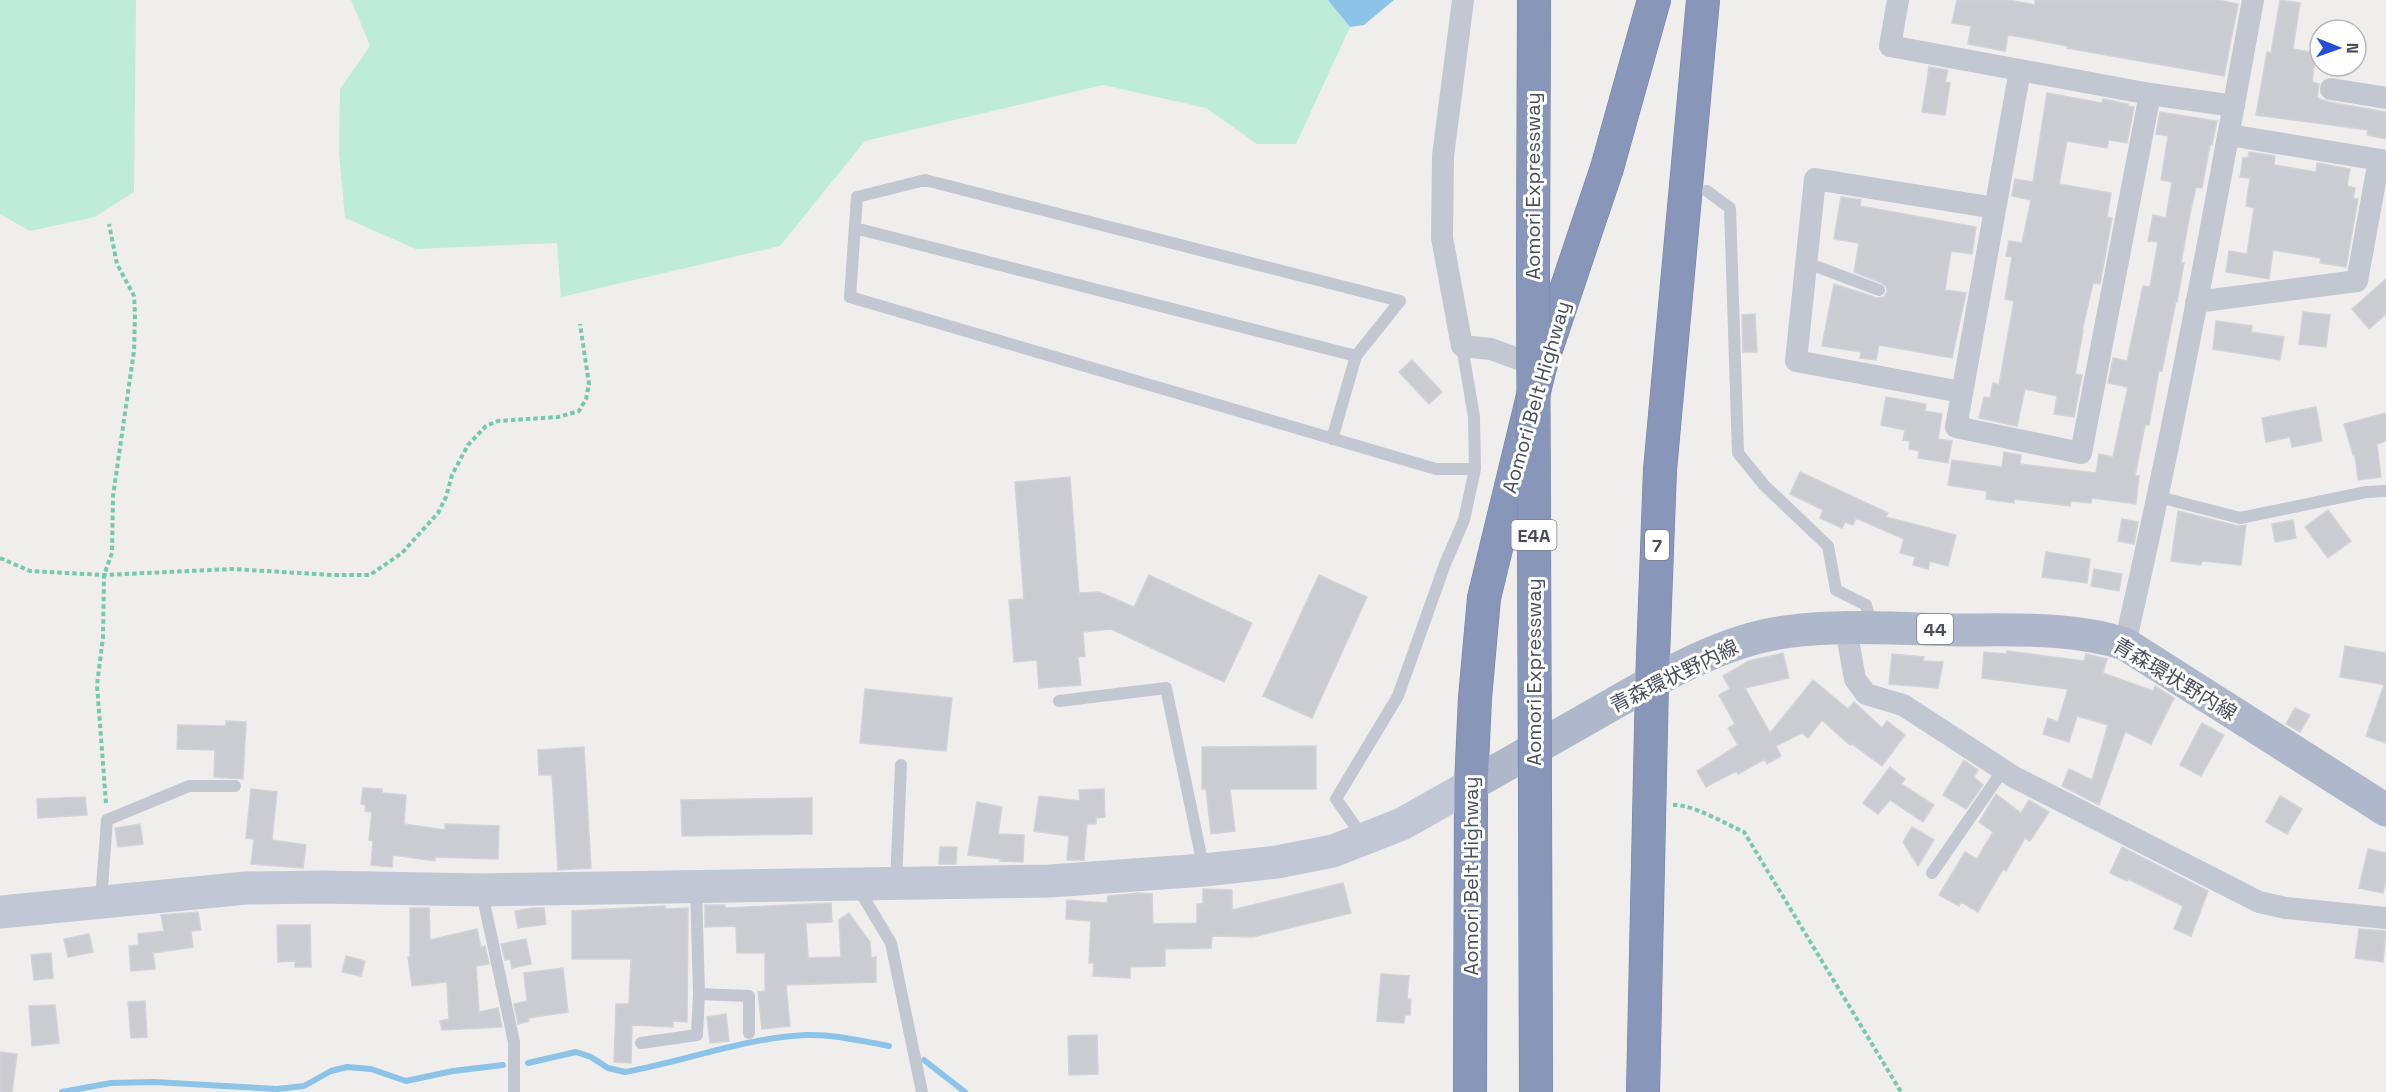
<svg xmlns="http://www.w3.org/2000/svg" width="2386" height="1092" viewBox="0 0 2386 1092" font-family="'Space Grotesk','Noto Sans JP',sans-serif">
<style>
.green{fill:#beecd8}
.water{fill:#8dc3e6}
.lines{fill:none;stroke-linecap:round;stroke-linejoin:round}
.stream{stroke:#8dc3e6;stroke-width:6}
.building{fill:#caccd2;stroke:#d2d2d9;stroke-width:1.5}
.highway-casing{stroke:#7381a5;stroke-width:34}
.path{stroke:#78c7af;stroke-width:4;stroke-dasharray:4.5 3;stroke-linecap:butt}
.lane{stroke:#c2c7d2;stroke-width:12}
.street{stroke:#c2c7d2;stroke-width:22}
.secondary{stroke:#c1c7d5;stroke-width:33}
.primary{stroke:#afb7cb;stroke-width:33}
.highway{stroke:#8896ba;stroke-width:33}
.highway-bridge-casing{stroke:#7381a5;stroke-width:34;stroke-linecap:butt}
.highway-bridge{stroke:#8896ba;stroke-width:33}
.labels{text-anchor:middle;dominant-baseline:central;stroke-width:6;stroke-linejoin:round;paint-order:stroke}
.shield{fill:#fff;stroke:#7e828c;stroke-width:1.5}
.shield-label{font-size:18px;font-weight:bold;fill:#474d5a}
.street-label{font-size:20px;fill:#474d5a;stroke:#fff}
</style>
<rect width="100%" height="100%" fill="#f0eeed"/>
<path class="green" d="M0,0H136L134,192L95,217L30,231L0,214Z
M351,0H1328L1350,27L1296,144H1257L1206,108L1103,85L865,141L780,246L561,297L557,243L416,249L345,218L339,154L340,89L370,46Z"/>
<path class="water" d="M1328,0H1394L1364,25L1350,27Z"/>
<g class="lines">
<path class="stream" d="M924,1060L965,1092
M528,1063L576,1052L591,1057L608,1068L625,1072C686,1061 744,1038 806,1035C834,1034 861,1041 889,1046
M62,1092L111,1083L154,1082L277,1089L304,1086L331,1071L347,1067L371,1069L406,1081L453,1071L503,1065"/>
</g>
<path class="building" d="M1957,0H2009L2035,5V0H2218L2238,4L2224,76L2067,48V46L2021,37L2008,35L2005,51L1968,44L1971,26L1952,23Z
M2280,0L2300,3L2293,49L2316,53L2312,82L2319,84L2317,98L2329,102L2386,112V139L2367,135L2368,130L2256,115L2267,52L2271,53Z
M1929,67L1948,70L1945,82L1950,83L1945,115L1922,112Z
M2047,93L2102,103L2103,99L2128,104V106L2134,107L2127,143L2109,140L2107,148L2067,141L2059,184L2111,193L2107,217L2112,218L2100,284L2093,283L2082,331H2083L2075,374L2082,375L2074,417L2054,414L2057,396L2025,389L2017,426L1979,418L1984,397L1990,398L1993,383L1999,385L2014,301L2005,299L2012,257L2006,256L2009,241L2022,243L2031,200L2012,196L2015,179L2033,182Z
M2160,112L2217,121L2212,145H2210L2202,188L2196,187L2190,214L2181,263H2184L2177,302L2176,301L2162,371L2159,370L2149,425H2145L2135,476H2139L2136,504L2092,498L2091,503L2071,501L2070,506L2014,499V503L1986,499L1987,491L1948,485L1952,460L2002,467L2004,452L2021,455L2020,464L2096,473L2099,454L2113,457L2128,387L2108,383L2113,358L2127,361L2143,286L2150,287L2158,242L2148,241L2153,215L2166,218L2172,182L2161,180L2168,136L2156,134Z
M2249,152L2275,156L2274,165L2316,172L2317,163L2350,169L2347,186L2355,188L2353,198L2358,199L2346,267L2320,263L2321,258L2273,250L2269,279L2226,272L2229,251L2247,254L2254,208L2246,206L2250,178L2240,177L2243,158H2248Z
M1841,197L1861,200L1860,206L1976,227L1972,254L1951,251L1945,290L1966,293L1952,358L1879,345L1876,360L1860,358L1861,352L1822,346L1834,284L1877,298L1884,297L1887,292V288L1882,283L1854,272L1859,243L1834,239Z
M2386,279V314L2369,329L2352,309Z
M2303,312L2330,315L2326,347L2299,344Z
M1755,314L1757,352H1743L1742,315Z
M2216,321L2252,326L2251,332L2284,337L2280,360L2213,349Z
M1412,360L1442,392L1429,404L1399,372Z
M1886,397L1926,404L1925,411L1942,414L1938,439L1952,441L1948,463L1918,458L1919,451L1909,449L1910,441L1903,440L1905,430L1881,425Z
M2316,407L2322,441L2292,447L2290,437L2266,442L2262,418Z
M2386,413V441L2377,444L2381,477L2358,480L2355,455H2353L2344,424Z
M1800,472L1888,513L1886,517L1956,535L1948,566L1930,561L1928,569L1913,565L1915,557L1900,553L1904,539L1856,518L1853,525L1845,522L1842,528L1820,518L1823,510L1790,494Z
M1070,477L1079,593L1099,592L1134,607L1149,575L1252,623L1224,682L1111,629L1083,632L1085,656L1078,657L1081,685L1039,688L1037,660L1014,662L1009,600L1024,599L1015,482Z
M2328,510L2351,541L2328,558L2305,527Z
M2178,511L2238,526L2246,525L2241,565L2202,561L2201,565L2171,561Z
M2122,519L2138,522L2134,544L2118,541Z
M2293,520L2296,538L2275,542L2272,524Z
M2046,552L2090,559L2087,583L2042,577Z
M2094,569L2122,574L2119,591L2091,586Z
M1319,575L1367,597L1312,718L1263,696Z
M2345,646L2386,653V685L2340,677Z
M2007,651L2084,661L2086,654L2107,659L2103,673L2153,691L2155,686L2174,698L2151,744L2126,732L2124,735L2099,805L2062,786L2069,769L2092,780L2108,725L2077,716L2069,742L2043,734L2048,718L2058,722L2068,689L1982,678L1984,652L2006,654Z
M1783,653L1789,678L1745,688L1770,733L1813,680L1848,709L1854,702L1882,728L1887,721L1905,735L1882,766L1852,744L1850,745L1822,720L1808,738L1802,733L1776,746L1781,756L1767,764L1765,759L1738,774L1736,771L1706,787L1697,771L1738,745L1728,728L1735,724L1719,695L1730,689L1723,676L1749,661Z
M1892,654L1924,657L1923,661L1943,662L1938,688L1889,684Z
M2384,685L2386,686V743L2366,736Z
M865,689L952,698L946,751L860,743Z
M2295,708L2310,715L2300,732L2286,724Z
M226,721L246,722L243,779L214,777L215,750L177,749L178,725L226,726Z
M2202,723L2224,735L2201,776L2180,765Z
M1316,746V789H1230L1235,831L1211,834L1206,789H1202V747Z
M584,747L591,868L558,870L552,775H539L538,750Z
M1964,760L1978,770L1974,777L1983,785L1966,809L1943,795Z
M1890,767L1905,779L1901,784L1934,805L1923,822L1890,800L1878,814L1863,803Z
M363,788L382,789V793L406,795L404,824L445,830V824L499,826L498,859L435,857V861L393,855L392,867L371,865L373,841L369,840L372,812L365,811L366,805L361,804Z
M251,789L277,792L272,840L306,845L303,868L251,864L254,839L246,838Z
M1104,789L1105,817L1096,818V824H1087L1084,860H1067L1069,836L1034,831L1039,796L1080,801L1079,790Z
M1996,794L2021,813L2029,800L2049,812L2030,841L2025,838L2006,871L2003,869L1978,912L1961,902L1959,906L1939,895L1965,852L1977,859L1993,832L1979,822Z
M2280,796L2302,809L2287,834L2266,822Z
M85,797L87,815L38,818L37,799Z
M812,798V834L682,836L681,800Z
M977,802L1002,807L998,834L1024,835L1023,862L1000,861L1001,859L968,855Z
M140,824L143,844L118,847L115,828Z
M1912,827L1934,840L1918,866L1903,842Z
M940,847H957L956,864H939Z
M2122,847L2208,891L2191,936L2174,929L2183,906L2128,879L2127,881L2110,873Z
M2368,849L2386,853V880L2383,893L2359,888Z
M1343,883L1351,913L1253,937L1212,936L1211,948L1165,949V966L1130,967V978L1093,976L1094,963H1089L1091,921L1066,919L1067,900L1107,903L1108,896L1139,893L1152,894L1153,924L1197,923V904H1203V889L1232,890V910Z
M831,903L832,922L806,923L808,958L841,957L839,920L849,913L870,942L871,958L876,957V982L786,985L790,1026L762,1029L758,992L765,991V953H737L736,926L705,927V905H725V908Z
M665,906L666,909L688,908L687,1022L673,1021V1027L632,1025L631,1063L614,1062L616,1004H629L631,959H572V911Z
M410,908H429L430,940L477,929L481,947L485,946L489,964L476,966L479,1012L498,1008L502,1027L442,1030L440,1021L449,1019L447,982L412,986L408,957H410Z
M533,908H544L546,924L518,928L515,911Z
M198,912L201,930L191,931L193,947L153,953L155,969L131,971L129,946L139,945L138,934L164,931L161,915Z
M277,925H310L311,967H295V961L278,962Z
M2359,929L2386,931L2383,962L2355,958Z
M89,934L93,952L68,957L64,939Z
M526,939L531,964L512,968L510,959L505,960L501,944Z
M51,953L53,978L34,980L31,955Z
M346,956L365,961L361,976L342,972Z
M563,968L568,1012L528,1018L529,1021L518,1024L514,1004L527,1001L524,973Z
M1381,974L1409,976L1407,999H1411L1410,1015H1405L1404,1023L1377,1021Z
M145,1001L147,1037L131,1038L128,1002Z
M55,1005L59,1043L32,1046L29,1006Z
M726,1014L729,1041L710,1043L707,1017Z
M1097,1035L1098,1074L1069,1075L1068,1036Z
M0,1052L17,1054L12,1092H0Z"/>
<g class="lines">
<defs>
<path id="highway" d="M1533,270L1534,0
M1535,799L1536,1092
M1470,1092L1471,785L1475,698L1484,598L1540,367L1607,168L1654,0
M1643,1092L1652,683L1660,470L1703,0"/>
</defs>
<use href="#highway" class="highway-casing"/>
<path class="path" d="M0,558L30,571L104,575L232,569L333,575H370L402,553L438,513L446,497L452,475L468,445L486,426L498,421L558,417L579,411L586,399L589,384L580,324
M106,803L97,685L103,637L104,575L112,553L113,496L134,351L135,314L134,296L117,264L109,224
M1673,805C1692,804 1726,824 1744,832L1901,1092"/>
<path class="lane" d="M1707,191L1730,208L1738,453L1764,485L1828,546L1836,590L1866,605L1872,627
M855,228L1356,356
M1807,263L1879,290
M1332,439L1356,356L1400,301L925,180L857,197L850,297L1436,469H1475
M2159,497L2240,518L2366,492L2386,491
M1059,701L1166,688L1204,870
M1362,836L1336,799L1398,696L1445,564L1464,520L1475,469L1474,417L1462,346
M1932,873L2003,770
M896,883L901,765
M858,888L891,943L922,1092
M482,893L514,1042V1092
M101,900L107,820L189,786H235
M699,994L749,996V1033
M641,1043L697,1035L699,994L696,887"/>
<path class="street" d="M1463,0L1443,156L1442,238L1462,346L1491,349L1540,367
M1898,0L1890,46L2150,94L2234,106
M2020,70L1956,427L2081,453L2150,94
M2331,89L2386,98
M2229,135L2386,161
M2196,302L2357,281L2379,160
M1961,392L1796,361L1815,179L1995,208
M1846,629L1855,679L1866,694L1903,705L2014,777L2259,902L2286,908L2386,918
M2125,644C2174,431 2214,215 2253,0"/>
<path class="secondary" d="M0,912L246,888L321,887L481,890L1050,881L1204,870L1277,862L1333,851L1402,824L1471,785"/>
<path class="primary" d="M1471,785C1516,759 1561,734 1606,708C1659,678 1723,640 1785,632C1841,624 1901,629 1958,630C2013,630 2072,627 2125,644L2386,810"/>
<use href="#highway" class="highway"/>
<defs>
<path id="highway-bridge" d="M1533,270L1535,799"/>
</defs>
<use href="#highway-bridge" class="highway-bridge-casing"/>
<use href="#highway-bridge" class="highway-bridge"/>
</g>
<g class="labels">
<g class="shield">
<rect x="1511.5" y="520" width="45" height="30" rx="4.5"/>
<rect x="1645" y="530" width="24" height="30" rx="4.5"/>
<rect x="1917" y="614" width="36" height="30" rx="4.5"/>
</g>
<g class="shield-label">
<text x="1534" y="535">E4A</text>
<text x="1657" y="545">7</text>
<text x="1935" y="629">44</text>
</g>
<g class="street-label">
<text transform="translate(1533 186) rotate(-90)">Aomori Expressway</text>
<text transform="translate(1536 397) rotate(-74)">Aomori Belt Highway</text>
<text transform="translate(1534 672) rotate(-90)">Aomori Expressway</text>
<text transform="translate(1674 676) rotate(-26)">青森環状野内線</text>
<text transform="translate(2175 679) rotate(31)">青森環状野内線</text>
<text transform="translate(1471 876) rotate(-90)">Aomori Belt Highway</text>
</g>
</g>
<g transform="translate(2338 48) rotate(91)"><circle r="28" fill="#ffffff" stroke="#b5b8bd" stroke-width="1.5"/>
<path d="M0-4.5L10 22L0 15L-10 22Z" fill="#244fd4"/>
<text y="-9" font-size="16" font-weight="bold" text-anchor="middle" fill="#474d5a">N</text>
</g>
</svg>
